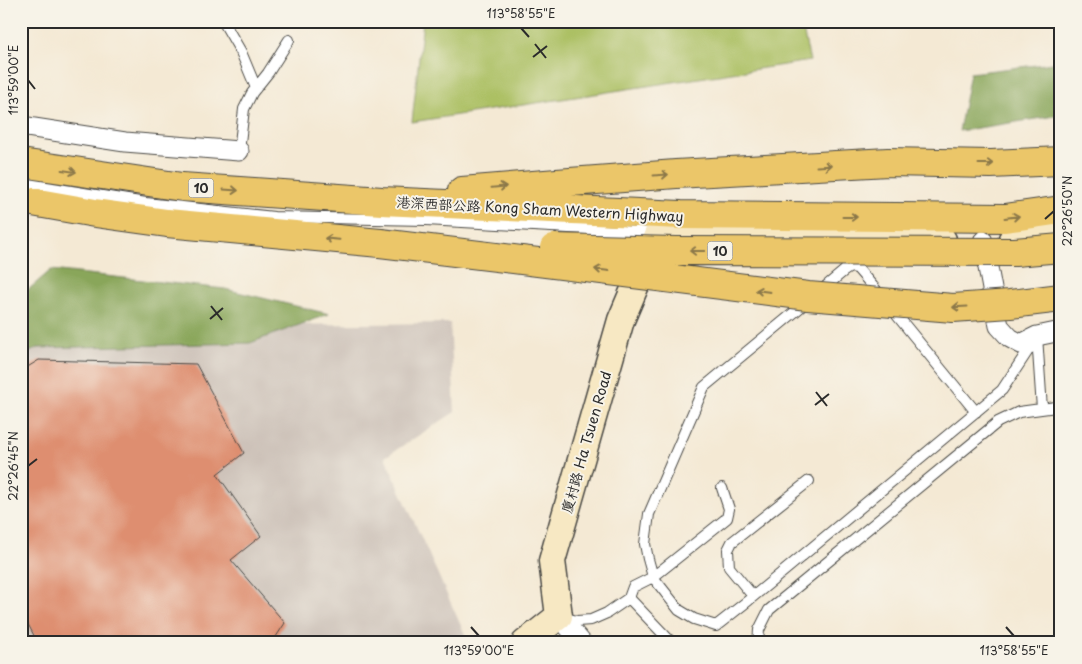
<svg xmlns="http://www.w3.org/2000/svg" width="1082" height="664" viewBox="0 0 1082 664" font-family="'Playpen Sans','LXGW WenKai TC',sans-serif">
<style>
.industrial{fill:#cdc2b9}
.green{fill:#acc064;stroke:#6c7648}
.forest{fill:#89a65a;stroke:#5a6842}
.building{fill:#de8e6f}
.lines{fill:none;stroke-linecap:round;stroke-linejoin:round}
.lane-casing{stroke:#494844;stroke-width:12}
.street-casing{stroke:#494844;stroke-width:21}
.secondary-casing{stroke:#494844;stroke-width:29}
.highway-casing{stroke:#494844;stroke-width:30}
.lane{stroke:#fff;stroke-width:10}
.street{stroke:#fff;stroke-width:19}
.secondary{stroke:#f7e8c3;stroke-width:26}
.highway{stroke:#ebc669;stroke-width:28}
.highway-bridge-casing{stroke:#494844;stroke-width:30;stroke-linecap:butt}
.highway-bridge{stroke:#ebc669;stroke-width:28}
.oneway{stroke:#8b784a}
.ticks{fill:none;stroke:#2b2b2b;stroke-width:2}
.labels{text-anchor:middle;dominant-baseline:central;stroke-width:4;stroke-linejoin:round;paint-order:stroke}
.shield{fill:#f7f3e8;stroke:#686764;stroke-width:1}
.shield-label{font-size:12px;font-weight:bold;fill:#2b2b2b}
.street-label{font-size:14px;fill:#2b2b2b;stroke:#f7f3e8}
.neatline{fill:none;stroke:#2b2b2b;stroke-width:2}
.ticks-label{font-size:12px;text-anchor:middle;fill:#2b2b2b}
</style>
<rect width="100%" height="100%" fill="#f7f3e8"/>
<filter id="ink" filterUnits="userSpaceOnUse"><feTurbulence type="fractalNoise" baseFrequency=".02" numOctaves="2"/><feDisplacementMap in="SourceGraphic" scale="10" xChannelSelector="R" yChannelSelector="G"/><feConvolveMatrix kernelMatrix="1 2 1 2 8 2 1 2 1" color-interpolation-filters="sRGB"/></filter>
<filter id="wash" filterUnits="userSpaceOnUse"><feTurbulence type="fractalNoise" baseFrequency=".0096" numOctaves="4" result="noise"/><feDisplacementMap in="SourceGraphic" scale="20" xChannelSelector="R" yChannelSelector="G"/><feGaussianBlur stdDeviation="1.12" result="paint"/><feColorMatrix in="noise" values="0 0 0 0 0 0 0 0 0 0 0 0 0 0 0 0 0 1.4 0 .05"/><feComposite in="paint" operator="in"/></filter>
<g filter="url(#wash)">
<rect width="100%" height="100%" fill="#f4e9d4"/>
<path class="industrial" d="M450,323L455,412L385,457L467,639L462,643H21V343L47,328Z"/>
<path class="green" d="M423,21H801L810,61L412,122Z"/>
<path class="forest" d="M1061,62V115L959,131L970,73Z
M51,270L225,289L329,314L250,343L37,348L21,357V296Z"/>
<g id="blocks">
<path class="building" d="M39,360L196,364L244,453L217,474L261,536L231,560L285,623L272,643H38L21,611V371Z"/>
</g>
</g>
<g filter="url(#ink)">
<use href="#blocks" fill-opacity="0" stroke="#494844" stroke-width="1"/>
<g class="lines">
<defs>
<path id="lane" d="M223,21L241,52L256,88
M239,151L244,109L252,93L268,73L289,40
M21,183L146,203L274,217L426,220L657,233
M819,292L844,271L850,267L857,268L882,297
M808,301L704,387L649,514L645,544L648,559L653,577L679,610L694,619L716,626L749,600L1002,390L1035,340
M891,308L976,412
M1037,336L1042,409
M753,596L729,567L728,550L732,542L809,481
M629,598L672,643
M562,617L577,621L591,620L607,613L629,598L633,587L653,577L727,518L729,509L722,488
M758,643L759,630L769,610L998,422L1019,412L1056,407L1061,409"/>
<path id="street" d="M21,126L125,142L239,151
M983,241L999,326L1010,338L1021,344L1037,336L1061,331
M559,616L582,643"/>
<path id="secondary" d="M1012,239L1046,236L1061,233
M525,643L559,616L552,561L621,320L658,233H788L943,240"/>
<path id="highway" d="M21,163L182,187L382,201L681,215L1005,218L1061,210
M462,191L557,183L676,174L888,162L991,164L1061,161
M21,200L95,213L167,223L380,243"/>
</defs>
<use href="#lane" class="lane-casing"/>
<use href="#street" class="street-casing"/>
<use href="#secondary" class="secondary-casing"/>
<use href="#highway" class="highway-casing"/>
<use href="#lane" class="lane"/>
<use href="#street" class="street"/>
<use href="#secondary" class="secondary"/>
<use href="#highway" class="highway"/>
<defs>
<path id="highway-bridge" d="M380,243L546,263L808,296L953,308L1010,304L1061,298
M554,248L676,251L1015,252L1061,248"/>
</defs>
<use href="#highway-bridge" class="highway-bridge-casing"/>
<use href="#highway-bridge" class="highway-bridge"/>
</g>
<defs><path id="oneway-shaft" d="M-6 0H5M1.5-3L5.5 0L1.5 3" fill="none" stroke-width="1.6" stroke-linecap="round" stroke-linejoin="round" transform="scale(1.25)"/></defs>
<g class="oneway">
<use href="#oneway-shaft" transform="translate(986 164)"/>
<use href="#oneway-shaft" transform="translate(824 166) rotate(-3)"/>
<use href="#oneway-shaft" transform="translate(69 171) rotate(8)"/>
<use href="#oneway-shaft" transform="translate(661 175) rotate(-4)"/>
<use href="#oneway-shaft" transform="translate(499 187) rotate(-5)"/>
<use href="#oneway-shaft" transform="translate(231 190) rotate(4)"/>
<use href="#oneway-shaft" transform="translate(850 217)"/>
<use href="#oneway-shaft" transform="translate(1012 217) rotate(-7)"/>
<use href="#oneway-shaft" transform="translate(332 239) rotate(-175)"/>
<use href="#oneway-shaft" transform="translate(697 251) rotate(-180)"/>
<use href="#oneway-shaft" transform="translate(602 270) rotate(-173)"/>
<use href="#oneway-shaft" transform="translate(763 291) rotate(-173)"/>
<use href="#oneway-shaft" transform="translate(960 307) rotate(177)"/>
</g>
</g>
<path class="ticks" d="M521,28L529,37M535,44L546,58M533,57L547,46M28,80L35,89M1045,219L1054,211M211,306L222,320M210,319L223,308M816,392L827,406M815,405L829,394M28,466L37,459M471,627L479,636M1006,627L1014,636"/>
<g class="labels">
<g class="shield">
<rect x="188.5" y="178.5" width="25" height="19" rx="4"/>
<rect x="707.5" y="241.5" width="25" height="19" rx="4"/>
</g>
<g class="shield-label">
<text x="201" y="188">10</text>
<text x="720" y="251">10</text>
</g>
<g class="street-label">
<text transform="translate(540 209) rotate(3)">港深西部公路 Kong Sham Western Highway</text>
<text transform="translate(586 442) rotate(-74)">廈村路 Ha Tsuen Road</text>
</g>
</g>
<rect width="1082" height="664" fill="none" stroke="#f7f3e8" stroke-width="55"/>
<rect x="28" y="28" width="1026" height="608" class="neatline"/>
<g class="ticks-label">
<text x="521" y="18">113°58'55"E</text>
<text transform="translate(14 80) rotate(-90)" y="4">113°59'00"E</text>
<text transform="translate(1068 211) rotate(-90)" y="4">22°26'50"N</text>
<text transform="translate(14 466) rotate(-90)" y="4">22°26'45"N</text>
<text x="479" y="655">113°59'00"E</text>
<text x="1014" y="655">113°58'55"E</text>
</g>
</svg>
